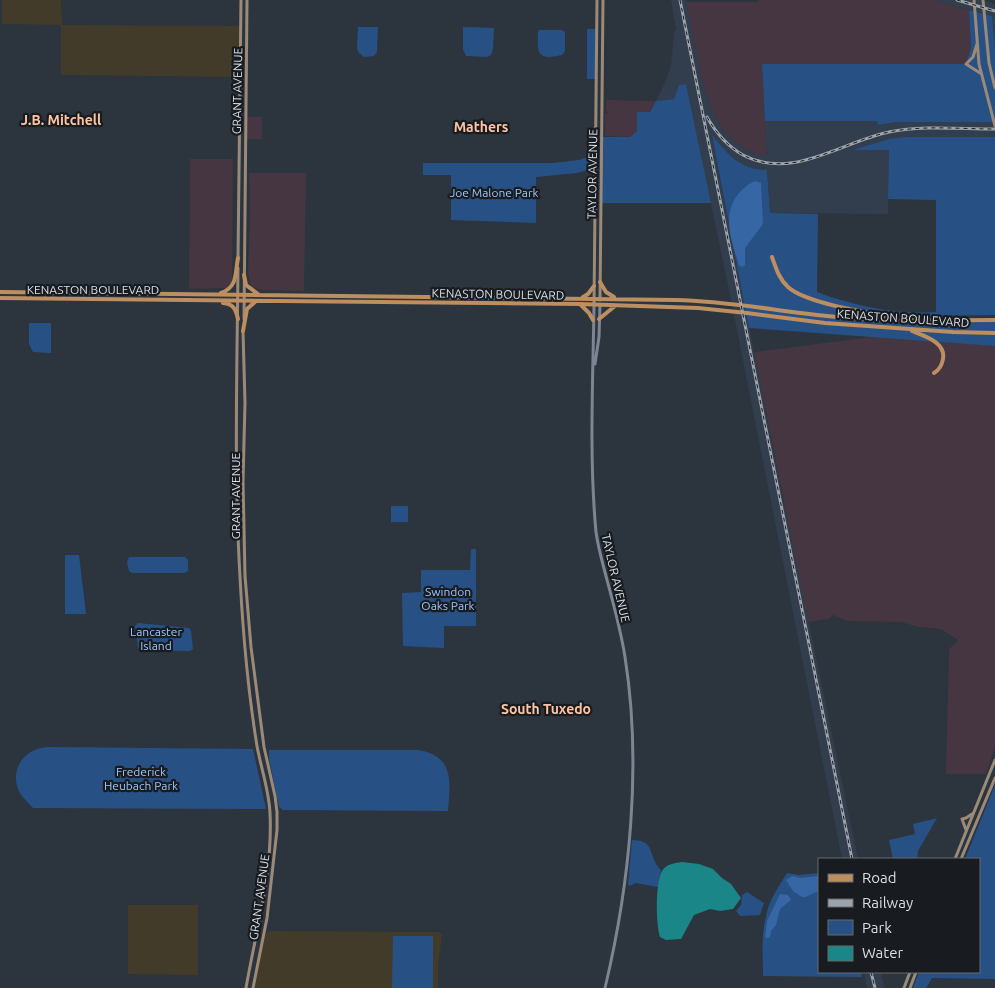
<svg xmlns="http://www.w3.org/2000/svg" width="995" height="988" viewBox="0 0 995 988" font-family="Ubuntu,sans-serif">
<style>
.commercial{fill:#453642}
.built{fill:#323e4e}
.education{fill:#423b29}
.green{fill:#275185}
.forest{fill:#3666a4}
.water{fill:#1a8687}
.lines{fill:none;stroke-linecap:round;stroke-linejoin:round}
.tertiary{stroke:#7c8591;stroke-width:3}
.secondary{stroke:#9c8a78;stroke-width:3}
.primary{stroke:#bd8e5f;stroke-width:4}
.rail-casing{stroke:#9da3ab;stroke-width:3}
.rail{stroke:#181c20;stroke-width:1;stroke-dasharray:4;stroke-linecap:butt}
.labels{text-anchor:middle;dominant-baseline:central;stroke-width:4.5;stroke-linejoin:round;paint-order:stroke}
.street-label{font-size:12px;fill:#dadfe5;stroke:#181c20}
.park-label{font-size:12px;fill:#9ec5f9;stroke:#181c20}
.neighbourhood-label{font-size:14px;font-weight:bold;fill:#ffc5a3;stroke:#181c20}
</style>
<rect width="100%" height="100%" fill="#2c343e"/>
<path class="commercial" d="M759,0H933L969,10L971,49L970,56L966,64H762L767,156L756,154L745,149L733,140L724,131L718,122L709,103L702,81L686,2H758Z
M606,100L656,101L637,131L630,137L605,136V114L610,112L606,111Z
M246,117H262V139H245Z
M190,159H233L232,279L231,284L226,288L189,289Z
M249,173H306L304,291L263,290L253,288L250,284L248,272L250,215Z
M872,337H895L995,346V747L986,774H946L949,649L958,640L941,629L918,627L901,622L847,621L833,615L829,619L808,622L754,352Z"/>
<path class="built" d="M671,0H686L702,81L709,103L718,122L724,131L733,140L745,149L756,154L767,155L765,121H877L878,125L896,122H995V137H907L856,150H889L888,214L770,213L767,170H754L745,167L725,151L712,137L780,485L858,859H842L729,290L686,84L679,86L674,99L656,101L664,85L671,66L674,32L676,30Z
M933,0H981L995,4V48L992,16Z
M864,972H881L884,988H867Z"/>
<path class="education" d="M2,0H61L62,25L240,26V77L61,75V25L2,24Z
M128,905H198V975L128,974Z
M268,931L439,932L442,935L438,966V988H254L265,935Z"/>
<path class="green" d="M969,10L992,16L995,48V122H896L878,125L877,121H765L762,64H966L971,49Z
M358,27H378L377,52L374,56L364,57L359,53L357,49Z
M463,27L494,28L493,49L491,55L487,57L466,56L463,49Z
M587,29H597L596,79H587Z
M539,30H562L565,32V51L562,55C537,61 537,53 538,32Z
M686,84L711,203H601V137H630L637,131V112H650L656,101L674,99L679,85Z
M712,135C728,155 741,170 767,170L770,213L818,214L817,292C854,306 896,315 936,312V200L888,199L889,150H853L889,139L907,137H995V315L924,316L995,320V346L749,328Z
M591,156V169L577,173L536,177V223L451,220V175H423V163H553L579,160Z
M29,323H51V353L33,352L29,344Z
M391,506H408V522H391Z
M471,549H476V626H444V648L403,646L402,593L421,592V570H470Z
M65,555H79L86,614H65Z
M129,557H185L188,560V571L184,573H132L129,571L127,562Z
M138,623L189,628L191,631L193,649L190,651L140,650L138,647L135,626Z
M48,747L253,749L266,809L33,808C28,802 21,797 18,789C10,767 26,748 48,747Z
M269,750H419C455,757 450,782 448,811L283,810L279,807L269,759Z
M995,785V979L932,978L926,988H913L919,972H979V859H965Z
M937,818L918,851L917,859H893L889,840L915,834L913,824Z
M632,840C657,840 647,857 661,870L658,887L636,883L629,886L628,884Z
M787,873L798,875L819,873V972H861L862,977L763,976C763,956 761,935 766,916C769,900 779,886 787,873Z
M747,892L764,903L760,915L740,916L736,911L741,905L742,895Z
M393,936H433V988H392Z"/>
<path class="forest" d="M755,181L761,183L763,224L745,248V265L742,267L739,265C731,240 720,211 742,190C746,186 750,183 755,181Z
M792,876L800,878L819,876V891L805,897H802L793,891L786,880Z
M780,894L788,895L791,900L780,909L776,925L771,931L770,937L767,938L765,937L767,921Z"/>
<path class="water" d="M682,862L699,864L713,869L722,878L731,884L741,898L733,909L720,911L710,909L694,915L681,939L666,940L660,937C656,924 655,884 662,871C666,864 675,863 682,862Z"/>
<g class="lines">
<path class="tertiary" d="M594,305C593,380 589,457 596,532C598,548 603,564 607,580C614,606 621,631 625,657C642,764 630,883 605,988
M595,364L599,337L600,305"/>
<path class="secondary" d="M974,0L979,64L995,126
M983,0L989,63L995,88
M977,44L973,57L966,64L980,73
M238,259L241,0
M238,268C237,371 234,475 240,577C243,634 248,691 257,746C261,768 269,790 270,813C273,872 256,930 246,988
M600,300L603,0
M594,305L597,0
M244,319L247,0
M243,331L245,403L243,481L245,576L251,647L264,747L275,796L277,812V830L267,918L253,988
M966,830L962,819L966,818L972,814
M955,859L995,760
M961,859L995,778
M904,988L910,972
M910,988L916,972"/>
<path class="primary" d="M772,257C776,268 779,279 788,287C805,303 872,314 896,317
M244,275L246,285L258,294
M600,282L606,292L614,297
M0,292L676,300C727,301 777,311 827,316C883,322 940,320 995,320
M221,293C238,287 235,273 238,258
M583,297L588,294L594,286
M0,298L580,304L698,308L747,313L825,323L953,332L995,333
M223,303C234,304 236,310 238,319
M580,304L589,313L593,320
M599,319L615,306
M243,331L247,309L256,301
M912,331C924,336 946,342 943,359C942,365 939,370 934,373"/>
<defs>
<path id="rail" d="M680,0L852,859
M957,0L995,11
M707,117C716,133 727,146 743,155C792,181 841,142 889,132C923,125 960,129 995,129
M871,972L875,988"/>
</defs>
<use href="#rail" class="rail-casing"/>
<use href="#rail" class="rail"/>
</g>
<g class="labels">
<g class="street-label">
<text transform="translate(237 91) rotate(-89)">GRANT AVENUE</text>
<text transform="translate(592 174) rotate(-89)">TAYLOR AVENUE</text>
<text x="93" y="289">KENASTON BOULEVARD</text>
<text transform="translate(498 294) rotate(1)">KENASTON BOULEVARD</text>
<text transform="translate(903 318) rotate(4)">KENASTON BOULEVARD</text>
<text transform="translate(235 496) rotate(-90)">GRANT AVENUE</text>
<text transform="translate(616 578) rotate(77)">TAYLOR AVENUE</text>
<text transform="translate(259 897) rotate(-82)">GRANT AVENUE</text>
</g>
<g class="park-label">
<text x="494" y="192">Joe Malone Park</text>
<text x="448" y="591">Swindon<tspan x="448" dy="14">Oaks Park</tspan></text>
<text x="156" y="631">Lancaster<tspan x="156" dy="14">Island</tspan></text>
<text x="141" y="771">Frederick<tspan x="141" dy="14">Heubach Park</tspan></text>
</g>
<g class="neighbourhood-label">
<text x="61" y="120">J.B. Mitchell</text>
<text x="481" y="127">Mathers</text>
<text x="546" y="709">South Tuxedo</text>
</g>
</g>
<rect x="818" y="858" width="162" height="115" fill="#181c20" stroke="#666a6f"/>
<rect x="828" y="874" width="25" height="8" fill="#bd8e5f" stroke="#666a6f"/>
<text x="862" y="883" font-size="15" fill="#dadfe5">Road</text>
<rect x="828" y="899" width="25" height="8" fill="#9da3ab" stroke="#666a6f"/>
<text x="862" y="908" font-size="15" fill="#dadfe5">Railway</text>
<rect x="828" y="920" width="25" height="15" fill="#275185" stroke="#666a6f"/>
<text x="862" y="933" font-size="15" fill="#dadfe5">Park</text>
<rect x="828" y="946" width="25" height="15" fill="#1a8687" stroke="#666a6f"/>
<text x="862" y="958" font-size="15" fill="#dadfe5">Water</text>
</svg>
